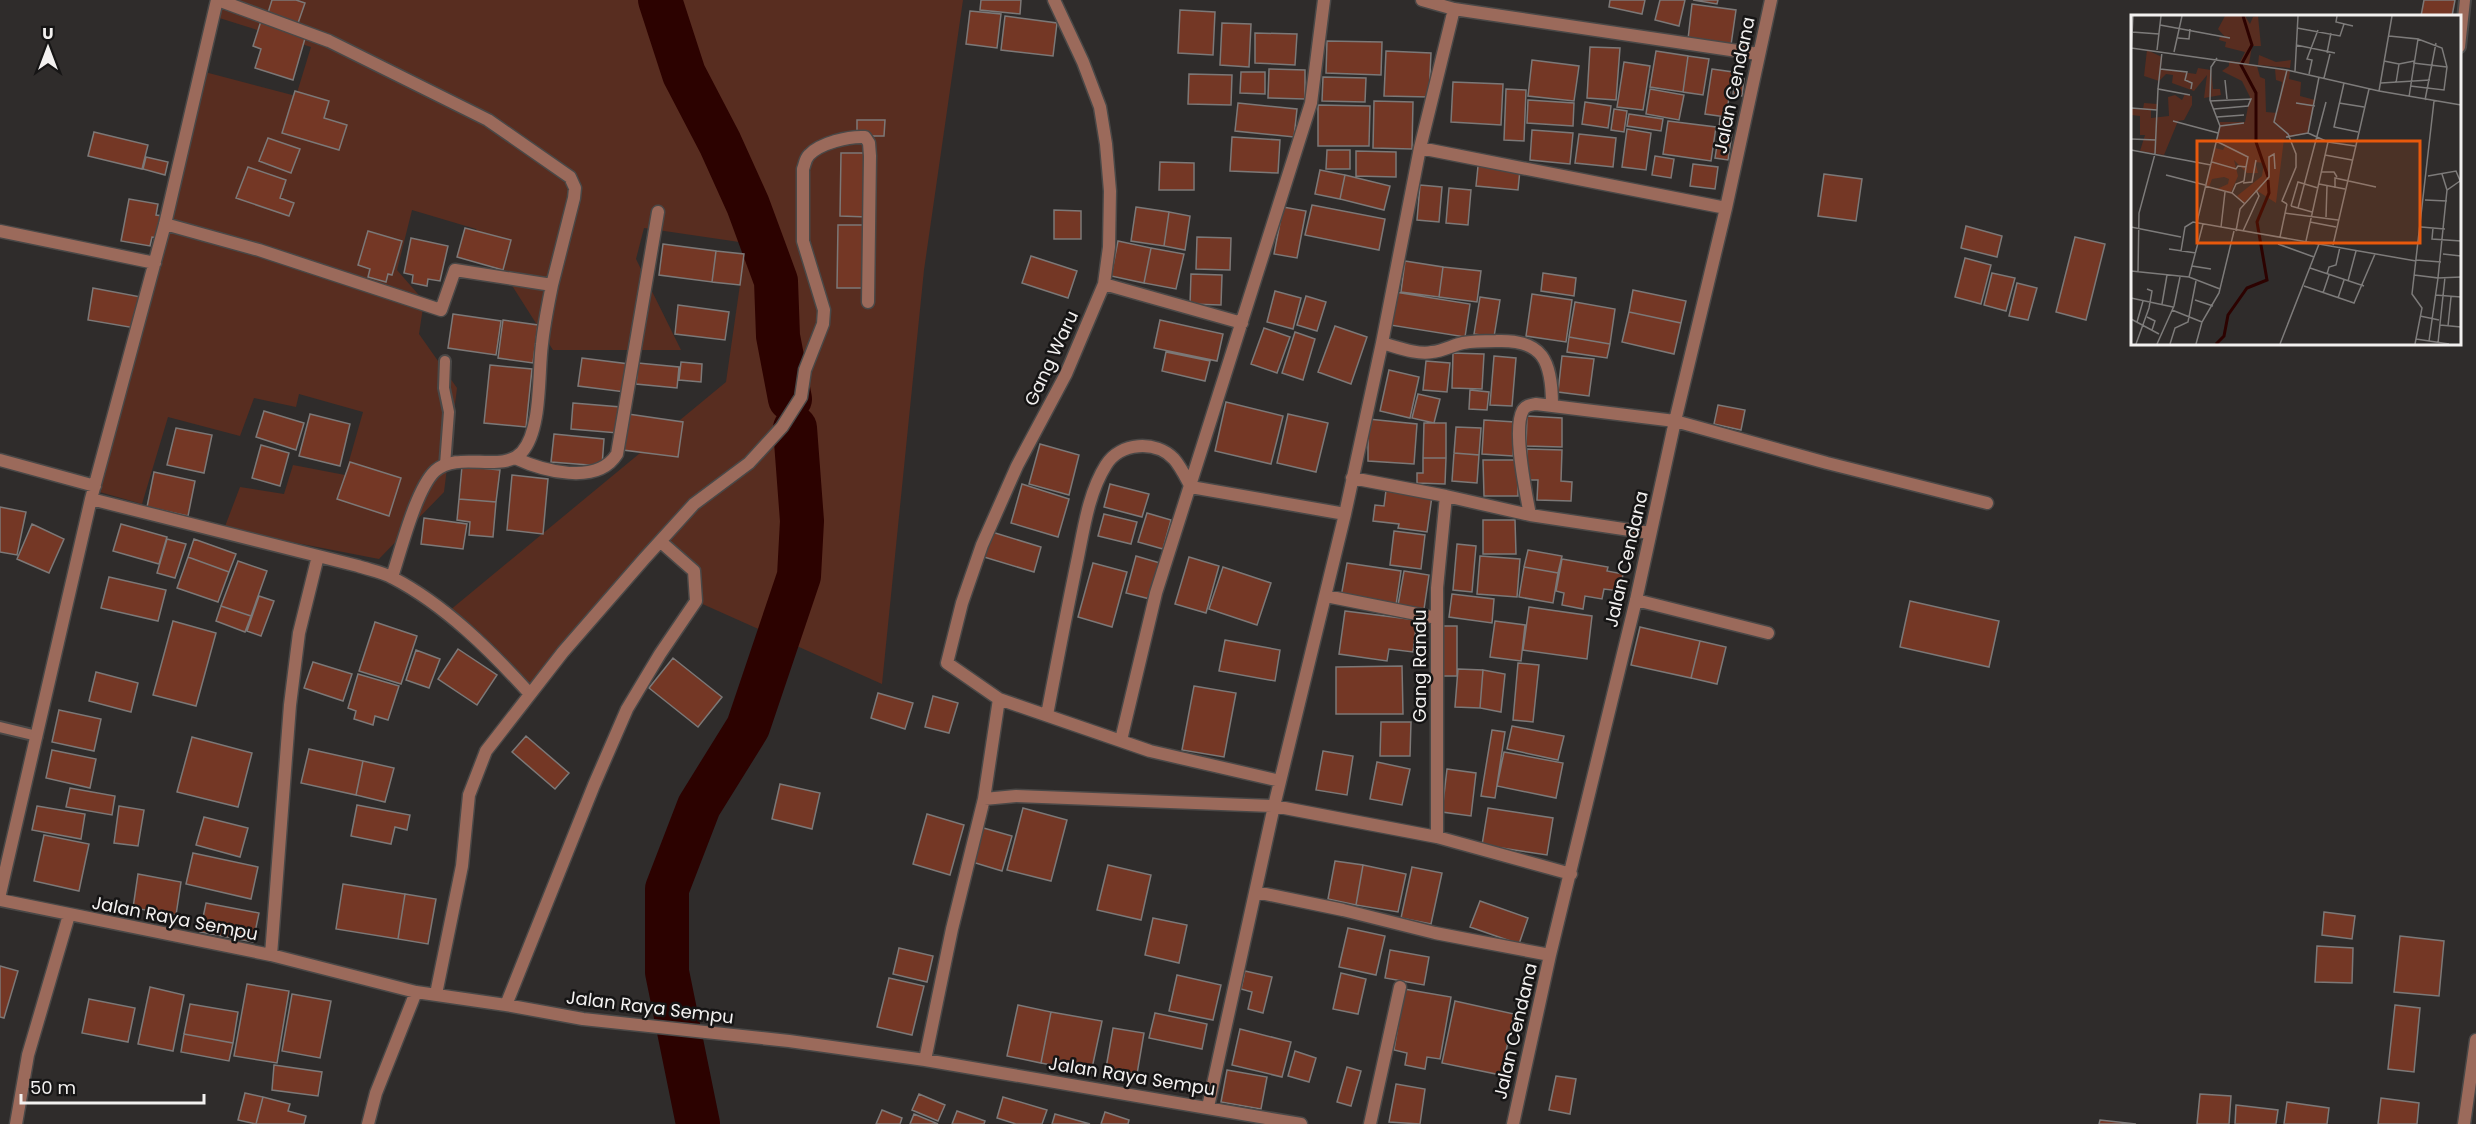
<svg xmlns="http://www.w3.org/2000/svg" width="2476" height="1124" viewBox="0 0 2476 1124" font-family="Poppins,sans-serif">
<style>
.green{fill:#582d20}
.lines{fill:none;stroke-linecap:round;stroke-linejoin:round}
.river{stroke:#2c0200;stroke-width:44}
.building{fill:#743725;stroke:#7c7877;stroke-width:1.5}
.lane-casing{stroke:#4a4847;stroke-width:14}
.street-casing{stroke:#4a4847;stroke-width:15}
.lane{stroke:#9b6a5b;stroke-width:10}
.street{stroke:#9b6a5b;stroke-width:12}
.labels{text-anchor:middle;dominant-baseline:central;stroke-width:5;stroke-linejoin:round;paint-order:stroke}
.street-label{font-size:18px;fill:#f3f1f0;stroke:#161515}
.inset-river{fill:none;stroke:#2c0200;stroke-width:3}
.inset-road{fill:none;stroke:#7d7b7a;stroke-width:1.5}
.view{fill:#e8590c;fill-opacity:0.15;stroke:#e8590c;stroke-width:3}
.inset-edge{fill:none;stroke:#f3f1f0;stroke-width:3}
</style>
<rect width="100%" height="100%" fill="#2f2c2b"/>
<path class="green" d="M217,0H963L924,270L882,684L698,602L695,568L659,535L527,687L449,611L726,382L746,243L644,228L636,259L681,350H553L476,229L412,210L397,270L424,301L419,334L457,388L444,492L379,559L224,529L240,487L284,494L293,465L345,475L363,412L299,394L296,407L254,398L240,436L168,417L142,504L96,491L201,71L296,96L311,47L213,16Z"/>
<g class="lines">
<path class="river" d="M660,0L684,74L720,143L748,205L776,281L778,336L790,399
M698,1124L667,972V889L699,806L748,727L799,576L802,521L795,428"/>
</g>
<path class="building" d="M272,0H296L305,3L297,26L267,16Z
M981,0H1021L1020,14L980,10Z
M1610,0H1645L1642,14L1609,7Z
M1660,0H1685L1679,26L1655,20Z
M1693,0H1718L1717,4Z
M2424,0H2455L2452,16H2421Z
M1692,4L1736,10L1731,45L1688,39Z
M1180,10L1215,12L1213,55L1178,53Z
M970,11L1001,14L997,48L966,44Z
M1005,16L1057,23L1053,56L1001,50Z
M261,21L306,35L293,80L255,68L261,49L253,46Z
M1222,23L1251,24L1249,67L1220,65Z
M1255,33L1297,34L1295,65L1255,63Z
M1327,41L1382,42L1381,75L1326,73Z
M1590,47L1620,48L1616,100L1587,98Z
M1386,51L1431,53L1429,97L1384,96Z
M1656,51L1688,56L1683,92L1650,87Z
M1688,56L1709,59L1703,95L1683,92Z
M1532,60L1579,66L1574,101L1528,96Z
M1624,62L1650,66L1643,110L1617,107Z
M1269,69L1305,70V99L1268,98Z
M1712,69L1733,72L1726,117L1705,114Z
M1241,72H1265V94L1240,93Z
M1189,74L1232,75L1231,105L1188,104Z
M1323,77L1366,78L1365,102L1322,101Z
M1735,78L1744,79L1742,96L1733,94Z
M1453,82L1503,84L1501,125L1451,122Z
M1506,89L1526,90L1524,141L1504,140Z
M1650,89L1684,95L1679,120L1646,114Z
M295,91L329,101L324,118L347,125L339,150L282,133Z
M1528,100L1574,103L1573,126L1527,123Z
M1374,101L1413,102L1412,149L1373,148Z
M1585,102L1611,106L1608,128L1582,124Z
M1238,103L1297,109L1294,137L1235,131Z
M1318,105L1370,106L1369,146H1318Z
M1614,109L1627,111L1624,132L1611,130Z
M1629,114L1663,119L1661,131L1627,126Z
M1720,118L1733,120L1732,130L1719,128Z
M857,120H885L884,136H857Z
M1668,121L1716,127L1711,161L1663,154Z
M1627,129L1651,133L1646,170L1622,167Z
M1532,130L1573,133L1570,164L1530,160Z
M94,132L148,145L142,169L88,156Z
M1719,132L1732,134L1728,160L1715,158Z
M1579,134L1616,138L1613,167L1575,163Z
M1232,137L1280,140L1278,173L1230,171Z
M268,138L300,149L291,173L259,161Z
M1327,150H1350V169H1326Z
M1356,151L1396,152V177L1356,176Z
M841,153H868V217L840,216Z
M1655,156L1674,159L1671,178L1652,175Z
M146,157L168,162L165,175L143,169Z
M1160,162L1194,163V190H1159Z
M1693,164L1718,167L1715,189L1690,186Z
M1478,166L1520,170L1518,190L1476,186Z
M248,167L286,180L280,198L294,203L289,216L236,198Z
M1320,170L1345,175L1340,199L1315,194Z
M1824,174L1862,179L1856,221L1818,216Z
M1345,175L1390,186L1384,210L1340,199Z
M1420,185L1442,187L1439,222L1417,220Z
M1449,188L1471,190L1468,225L1446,223Z
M129,199L158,204L156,215L163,216L159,238L152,237L150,246L121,241Z
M1312,205L1385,219L1379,250L1305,235Z
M1136,207L1169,212L1164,246L1131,241Z
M1283,207L1306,211L1297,258L1274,254Z
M1054,210L1081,211V239H1054Z
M1169,212L1190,216L1185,250L1164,246Z
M838,225H868L867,288H837Z
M1966,226L2002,236L1997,257L1961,248Z
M465,228L511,240L503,270L457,257Z
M368,231L402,241L392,275L388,274L386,282L368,277L370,269L358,265Z
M1197,237L1231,238L1230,270L1196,269Z
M2075,237L2105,244L2086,320L2056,312Z
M411,238L448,246L440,281L428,279L427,286L412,283L413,275L404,273Z
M1118,241L1151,248L1144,283L1111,276Z
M663,244L716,251L712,282L659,275Z
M1151,248L1184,254L1176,289L1144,283Z
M716,251L744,254L740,285L712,282Z
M1031,256L1077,271L1068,298L1022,283Z
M1965,258L1991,265L1981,304L1955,297Z
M1405,261L1443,267L1439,297L1401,292Z
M1443,267L1481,271L1477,302L1439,297Z
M1543,273L1576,278L1574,296L1541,291Z
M1992,273L2015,278L2006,311L1984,305Z
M1191,274L1222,275L1221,305L1190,304Z
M2017,283L2037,288L2028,320L2009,316Z
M93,288L141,297L135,328L88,320Z
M1633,290L1686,301L1681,323L1629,312Z
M1275,291L1301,298L1293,329L1267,322Z
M1395,292L1470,304L1465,337L1390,325Z
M1532,294L1572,300L1566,342L1526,336Z
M1306,296L1326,302L1317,331L1297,325Z
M1480,297L1500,300L1494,337L1474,334Z
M1575,302L1615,309L1610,344L1569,337Z
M678,305L729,312L725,340L675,334Z
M1629,312L1681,323L1674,354L1622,342Z
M453,314L501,321L496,355L448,348Z
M503,320L538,325L533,363L498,358Z
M1160,320L1223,334L1217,361L1154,348Z
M1335,326L1367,337L1351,384L1318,372Z
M1264,328L1290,337L1277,373L1251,364Z
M1295,332L1315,339L1303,380L1282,373Z
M1569,337L1610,344L1607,358L1567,352Z
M1166,352L1210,361L1205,381L1162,371Z
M1453,353L1484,354L1482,389L1452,388Z
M1494,356L1516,358L1512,406L1490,405Z
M1562,356L1594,359L1589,396L1558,392Z
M582,358L629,364L625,392L578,386Z
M1426,361L1450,363L1447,392L1423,390Z
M681,362L702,364L701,382L679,380Z
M638,363L679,367L677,388L636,384Z
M490,365L532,369L526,427L484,423Z
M1389,370L1419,377L1410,418L1380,411Z
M1470,390L1489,392L1487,410L1469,409Z
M1418,394L1440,399L1434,423L1412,418Z
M1226,402L1283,416L1271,464L1215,451Z
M573,403L621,407L618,433L571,429Z
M1718,405L1745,410L1741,430L1714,424Z
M264,411L304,423L296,450L256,437Z
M310,414L350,424L340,466L299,456Z
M628,414L683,422L678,457L623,450Z
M1288,414L1328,423L1316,472L1277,463Z
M1527,416L1562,418V447L1526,446Z
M1368,419L1417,424L1414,464L1368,461Z
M1484,420L1515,422L1513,456L1482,454Z
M1424,423H1446V458H1423Z
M1456,427L1481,428L1479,455L1454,453Z
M176,428L212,435L204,473L167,465Z
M554,434L604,439L602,466L551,462Z
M1040,444L1079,455L1069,495L1029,484Z
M261,445L289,453L280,486L252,478Z
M1527,449L1562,450L1561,481L1572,482L1571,501L1537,500L1538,480H1526Z
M1454,453L1479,455L1477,483L1452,481Z
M1423,458H1446L1445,484L1417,483V473H1423Z
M1483,460H1518V496H1484Z
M350,462L401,478L389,516L337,499Z
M462,466L500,470L496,502L459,499Z
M154,472L195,481L188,516L147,507Z
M512,475L548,479L543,534L507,530Z
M1022,484L1069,499L1058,537L1011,523Z
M1110,484L1149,494L1142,517L1104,507Z
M1386,490L1432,496L1427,532L1398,528L1399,524L1373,521L1375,505L1384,506Z
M459,499L496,502L493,537L469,535L470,522L457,520Z
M0,507L26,512L17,555L0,552Z
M1147,513L1171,520L1163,549L1138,542Z
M1104,514L1137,522L1131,544L1098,536Z
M424,518L467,524L463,549L421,544Z
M1483,520H1515L1516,554H1483Z
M32,524L64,539L49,573L17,559Z
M121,524L167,537L159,564L113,551Z
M1394,531L1425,535L1421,569L1390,565Z
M992,532L1041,547L1034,572L984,557Z
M167,539L186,544L175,578L157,573Z
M194,539L236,554L229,572L188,557Z
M1457,544L1476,546L1472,592L1453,590Z
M1528,550L1562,556L1558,573L1524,567Z
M1136,556L1160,563L1150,599L1126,593Z
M1480,556L1520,559L1517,597L1477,594Z
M188,557L229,572L218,602L177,588Z
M1189,557L1219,566L1206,613L1175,604Z
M1562,559L1608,567L1607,571L1623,574L1620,591L1604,589L1602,599L1585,596L1583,609L1562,605L1564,593L1556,591Z
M238,561L267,571L251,616L221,606Z
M1093,563L1127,572L1112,627L1078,617Z
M1347,563L1401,571L1396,605L1341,597Z
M1223,567L1271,583L1257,625L1209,609Z
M1524,567L1558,573L1553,603L1519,597Z
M1404,571L1429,575L1424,609L1398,605Z
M109,577L166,590L158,621L101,608Z
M1452,594L1494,599L1492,623L1449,617Z
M259,596L274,601L261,636L247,631Z
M1910,601L1999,621L1989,667L1900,647Z
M221,606L251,616L245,632L216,621Z
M1529,607L1592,616L1587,659L1523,650Z
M1345,611L1417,620L1413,652L1389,649L1387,661L1339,654Z
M173,621L216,633L196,706L153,695Z
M1495,621L1525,625L1521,661L1490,657Z
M375,622L417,636L401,684L359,671Z
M1440,626H1457V676H1440Z
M1640,627L1700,641L1691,678L1631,665Z
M1225,640L1280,650L1275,681L1219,671Z
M1700,641L1726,647L1717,684L1691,678Z
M458,649L497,675L477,705L438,679Z
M416,650L440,659L429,688L406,680Z
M673,658L722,697L698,727L649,688Z
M313,662L352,674L343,701L304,688Z
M1518,663L1539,665L1533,722L1513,720Z
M1402,666L1403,714H1336V667Z
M1458,669L1483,670L1480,708L1455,707Z
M1483,670L1505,674L1501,712L1480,708Z
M96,672L138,683L131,712L89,701Z
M358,674L399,686L388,720L375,716L373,725L354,719L356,711L348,708Z
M1194,686L1236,693L1224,757L1182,750Z
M878,693L913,703L905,729L871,718Z
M933,696L958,703L949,733L925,727Z
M59,710L101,719L94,751L52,742Z
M1381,722H1411L1410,756H1380Z
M1512,726L1564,736L1558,760L1507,749Z
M1492,730L1505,732L1495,798L1481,796Z
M526,736L569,773L555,789L512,752Z
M192,737L252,753L238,807L177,792Z
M309,749L363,761L356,795L301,783Z
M52,750L96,759L90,788L46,778Z
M1323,751L1353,756L1347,795L1316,790Z
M1504,752L1563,763L1556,798L1497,786Z
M363,761L394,768L385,802L356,795Z
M1377,762L1410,769L1402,805L1370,799Z
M1447,769L1476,773L1471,816L1442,812Z
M780,784L820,793L812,829L772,819Z
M70,788L115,796L112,815L66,807Z
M357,805L410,815L407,830L395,827L391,844L351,836Z
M37,806L85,814L81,839L32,830Z
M119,806L144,810L138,846L114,843Z
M1023,808L1067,820L1051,881L1007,870Z
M1488,808L1553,818L1547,855L1482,845Z
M927,814L964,825L950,875L913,864Z
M204,817L248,828L240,857L196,845Z
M980,827L1012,836L1002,871L969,861Z
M44,835L89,844L79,891L34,881Z
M193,853L258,867L251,899L186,884Z
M1335,861L1363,865L1356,905L1328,899Z
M1108,865L1151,875L1141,920L1097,910Z
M1363,865L1406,874L1398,912L1356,905Z
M1412,867L1442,873L1431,924L1401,918Z
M138,874L181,882L176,915L133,908Z
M343,884L405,894L398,939L336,929Z
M405,894L436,899L428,944L398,939Z
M1480,901L1528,918L1519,944L1470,927Z
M206,903L259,913L253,942L200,932Z
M2324,912L2355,916L2352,939L2322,935Z
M1153,918L1187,925L1179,963L1145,955Z
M1348,928L1385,936L1376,975L1339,967Z
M2400,936L2444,941L2439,996L2394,992Z
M2317,946L2353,948L2352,983L2315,982Z
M899,948L933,956L927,982L893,974Z
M1390,950L1429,957L1424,985L1385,978Z
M0,966L18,971L4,1018L0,1017Z
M1245,971L1272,977L1263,1013L1248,1009L1252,992L1241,989Z
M1341,973L1366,979L1358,1014L1333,1009Z
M1177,975L1221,985L1213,1020L1169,1011Z
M889,978L924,986L912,1035L877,1027Z
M247,984L289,991L277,1063L234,1056Z
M150,987L184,995L173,1051L138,1044Z
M1404,989L1451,997L1440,1059L1427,1057L1425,1069L1405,1065L1407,1053L1394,1050Z
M292,994L331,1001L320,1058L282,1051Z
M89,999L135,1008L128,1042L82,1033Z
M1455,1001L1514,1014L1501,1075L1442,1063Z
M190,1004L238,1012L233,1043L184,1034Z
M1018,1005L1051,1012L1041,1063L1007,1056Z
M2395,1005L2420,1008L2414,1072L2388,1069Z
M1051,1012L1102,1021L1091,1073L1041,1063Z
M1155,1013L1207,1024L1202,1049L1149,1038Z
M1113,1028L1144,1033L1137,1074L1106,1068Z
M1240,1029L1291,1042L1282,1077L1232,1065Z
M184,1034L233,1043L229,1061L181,1052Z
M1295,1051L1316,1058L1309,1082L1288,1076Z
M274,1065L322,1072L318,1096L272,1090Z
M1347,1067L1361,1071L1351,1106L1337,1102Z
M1227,1070L1267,1077L1261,1109L1221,1102Z
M1556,1076L1576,1079L1570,1114L1549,1110Z
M1396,1084L1425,1089L1420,1124L1389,1122Z
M245,1093L263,1097L256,1124L238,1120Z
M919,1094L945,1105L938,1121L912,1110Z
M2200,1094L2231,1096L2229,1124H2197Z
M263,1097L290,1104L288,1111L306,1116L304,1124H256Z
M1003,1097L1047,1110L1042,1124H1016L997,1118Z
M2381,1098L2419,1103L2417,1124H2378Z
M2287,1102L2329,1108L2327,1124H2284Z
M2236,1105L2278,1110L2276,1124H2235Z
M882,1110L902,1118L900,1124H876Z
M957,1111L985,1121L984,1124H952Z
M1105,1112L1129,1120L1128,1124H1101Z
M914,1114L938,1124H910Z
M1055,1114L1090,1124H1052Z
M2100,1120L2136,1124H2099Z"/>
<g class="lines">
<defs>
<path id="lane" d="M2460,47L2465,0
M445,361L444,388L449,412L445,465
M0,727L37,736"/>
<path id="street" d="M218,0L329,41L488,120L570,177L575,188L574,198L552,285
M1054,0L1083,62L1100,107L1106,144L1110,191L1109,247L1104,284L1066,374L1017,466L982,545L962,603L947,663L999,699L1150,751L1280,781
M1422,0L1454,9L1758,54
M1420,148L1726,208
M165,224L259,250L441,310L455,270L552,285C548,305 544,324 542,344C538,373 542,430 522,452C502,474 459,450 435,471C416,489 401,550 392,577
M0,231L155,263
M1104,284L1242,323
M1382,343C1397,347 1417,355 1432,352C1443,351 1453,345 1463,343C1474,341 1485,341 1496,341C1543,339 1552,361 1552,405
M515,458C543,471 597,486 617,454L658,212
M0,460L95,486
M1352,478L1446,496L1530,515L1650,533
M91,499L358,566C370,570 383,572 393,578C445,605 491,651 530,694
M1530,515C1526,493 1512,429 1523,410C1526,405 1531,405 1536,404L1675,421L1827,463L1987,503
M1326,596L1437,618
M1636,600L1768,633
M1047,715C1057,662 1067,610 1078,557C1084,527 1089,492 1106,465C1120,442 1156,440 1174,459C1181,467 1186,478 1191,487L1345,514
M1121,740L1156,593L1311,103L1324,0
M984,799L1016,796L1274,806L1437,837L1571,874
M1437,837V588L1446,496
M1256,892L1343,910L1435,933L1550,955
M0,894L91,499L165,224L217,0
M0,900L271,955L416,992L506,1005L583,1019L789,1041L925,1060L1301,1124
M271,955L290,705L299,633L318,556
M436,994L462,866L469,795L486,751L563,652L644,559L694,504L749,463L782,427L801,397L805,370L823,324L824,310L803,241V169C805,164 805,159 809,155C820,143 849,136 865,137L869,143L870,156L868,302
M506,1005L594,785L627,709L660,654L696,601L694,571L661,542
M925,1060L952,929L984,799L999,699
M1208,1107L1274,806L1345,514L1382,343L1420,148L1454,9
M16,1124L28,1055L69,915
M368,1124L376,1093L416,992
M1370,1124L1400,987
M1513,1124L1550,955L1636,600L1675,421L1726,208L1771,0
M2464,1124L2476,1040"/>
</defs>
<use href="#lane" class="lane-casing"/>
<use href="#street" class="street-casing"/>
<use href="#lane" class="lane"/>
<use href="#street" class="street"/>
</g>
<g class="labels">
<g class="street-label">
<text transform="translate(1734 85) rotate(-78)">Jalan Cendana</text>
<text transform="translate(1051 358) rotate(-65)">Gang Waru</text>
<text transform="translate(1626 559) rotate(-77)">Jalan Cendana</text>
<text transform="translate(1419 666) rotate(-90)">Gang Randu</text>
<text transform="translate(175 918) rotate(11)">Jalan Raya Sempu</text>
<text transform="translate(650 1007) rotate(7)">Jalan Raya Sempu</text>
<text transform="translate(1515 1031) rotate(-77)">Jalan Cendana</text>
<text transform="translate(1132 1076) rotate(9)">Jalan Raya Sempu</text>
</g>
</g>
<g transform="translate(2131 15)">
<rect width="330" height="330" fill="#2f2c2b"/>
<path d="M94,1H114L119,9L122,2L127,1L130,31H121L118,49L126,51L129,62L134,64L135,97L146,98L151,67L145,65L144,54L159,56L158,64L170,67L169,81L184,85L177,118L153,124L145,188L125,175L113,188L106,181L131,161L133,148L124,147L127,158H116L103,145L107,161L100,177L86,174L97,169L98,164L93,162L81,164L78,172L74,171L84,133L92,135L94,131L85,128L89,107H114L119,82L111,66L91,56L98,51V46L109,47L114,37L94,32L95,27L88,25L89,21L94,22L87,14ZM16,35L31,42L30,54L65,59L67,53L80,55L82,74H89L90,80L73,83L76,60L63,76L41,68L42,60L35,59L28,66L13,61ZM128,40L145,47L160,45L159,53L127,50ZM54,79L61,81V90L53,105L47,106L33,140L9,136L14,120H9V101L0,100V93L12,94L13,88L26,89V95H20V103L38,101L37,82L44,80L51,85Z" fill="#582d20"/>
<path class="inset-river" d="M112,1L121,30L110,50L125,78V127L137,162M85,329L93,321L97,300L116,273L136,265L126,207L138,178L137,165"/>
<path class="inset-road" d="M206,1L205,7L222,11M29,10L99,23M166,13L209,21L213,9M1,17L28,19M258,21L287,24L278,82M47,23L58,24L59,14M165,30L204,38M0,33L156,55L248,76L330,90M26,35L30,1M43,37L51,1M196,38L200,18M0,40L2,1M253,46L268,49L283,46M282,48L316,52M29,54L56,57L54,65L61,68L60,74M164,56L167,1M178,59L181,45L176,44L187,15M188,62L177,118L197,127L224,131M193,63L199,39M94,65L96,84M213,68L203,112L227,117M250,68L299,65M265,68L268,49M279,71L313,75L316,52L311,33L287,24M27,74L31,37M248,76L261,1M294,85L305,28M79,86L120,84L117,91L83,94M165,88L184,91M208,88L233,92M0,93L26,95M86,102L113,100M42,106L87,118M89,111L113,108M155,122L177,118M0,124L25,125M85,126L117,142L115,152M0,135L80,150M194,140L221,145M81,147L105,154L107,151L115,152L113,166L105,169L101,178M190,157H203L206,162M311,159L316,175L329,166M35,160L74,170M297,161L325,156L330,168M112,168L121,167L125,145M188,169L214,174M74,171L101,178L114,189M204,173V163L245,172M316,175L307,263L330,262M294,185L316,186M156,189L151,186L165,152V139L157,119L143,107L156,55M160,191L167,167L187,173M160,191L181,197M167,193L195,87M154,198L207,205M195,202L196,171M66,207L89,111L79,85L80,52L86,43M179,207L205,212M0,212L50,222M90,212L94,177M290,212L314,214M302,213L301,224L330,226M105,216L109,194L138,162V142L143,139L144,154M112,216L128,181L125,175M149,222L156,189M175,226L197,127M147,229L183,242M202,230L238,74M38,234L65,238M50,236L54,212L62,207L285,246M312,239L330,241M285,245L310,247M61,251L80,254M179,253L233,271M0,256L58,262L89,274M7,257L8,198L24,139L27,74L59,80M196,259L198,252L205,250L209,232M283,260L307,263L298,326M58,262L72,209M217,266L225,236M173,271L223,288L244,239M192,278L198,260M304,280L330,282M0,283L42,292M207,283L213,265M64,285L82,291M31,289L36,260M41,295L71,307M289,301L308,305M16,302L24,306L21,315M0,304L28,319M6,307L12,286M309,310L330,312M317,311L320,282M285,324L318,329M307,328L314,262M5,329L18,293L21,276L16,274M26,329L43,291L49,262M39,329L44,313L57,307L65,266M65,329L71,307L88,278L103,216M149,329L188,229M284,329L291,293L281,279L303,86"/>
<path class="view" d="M66,126H289V228H66Z"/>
<rect width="330" height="330" class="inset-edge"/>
</g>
<g transform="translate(48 48)" stroke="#161515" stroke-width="4.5" paint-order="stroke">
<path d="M0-4.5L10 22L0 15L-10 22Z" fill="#f3f1f0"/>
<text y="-9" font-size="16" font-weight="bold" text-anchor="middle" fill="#f3f1f0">U</text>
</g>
<path d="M21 1094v9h183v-9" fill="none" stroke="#f3f1f0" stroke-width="3"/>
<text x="30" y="1094" font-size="18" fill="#f3f1f0" stroke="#161515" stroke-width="4.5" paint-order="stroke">50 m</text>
</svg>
